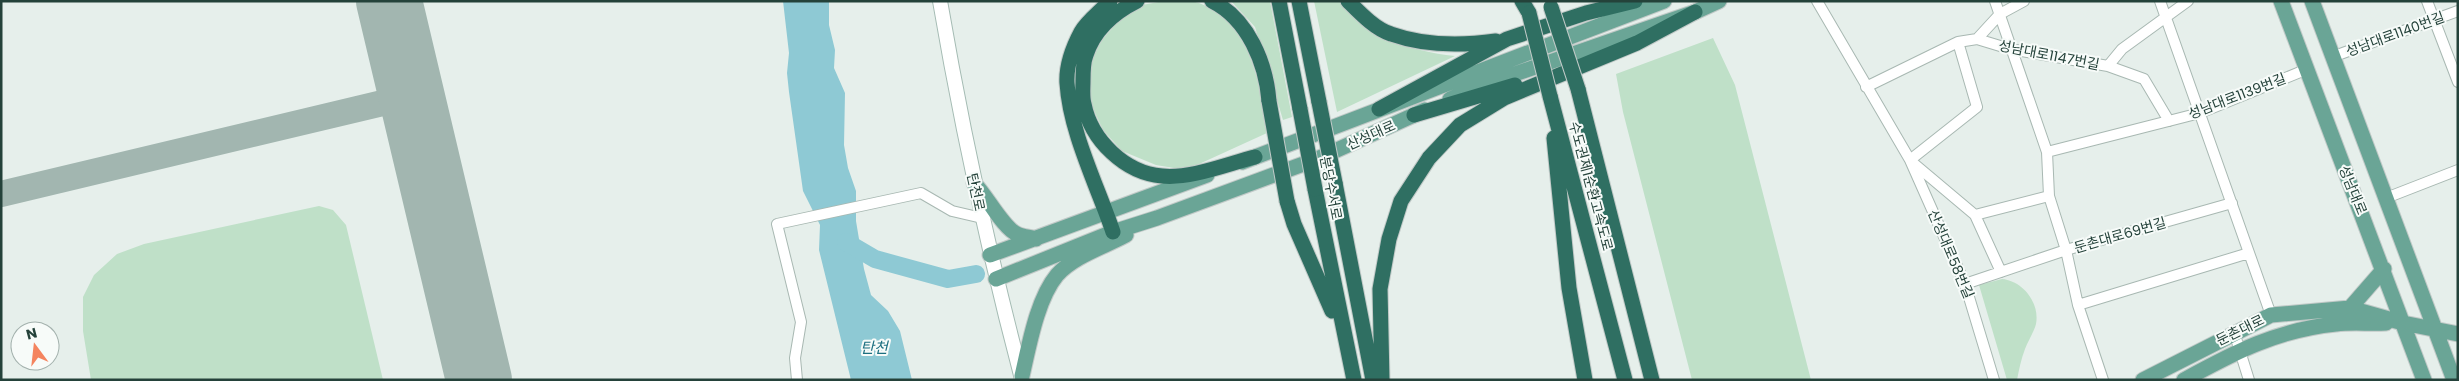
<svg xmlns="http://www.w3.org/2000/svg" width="2459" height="381" viewBox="0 0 2459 381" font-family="Poppins,'Noto Sans KR',sans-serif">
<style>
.green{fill:#bfe0c8}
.water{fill:#8ec9d4}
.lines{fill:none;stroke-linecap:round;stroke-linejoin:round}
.river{stroke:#8ec9d4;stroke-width:18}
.taxiway{stroke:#a2b6b0;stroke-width:26}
.runway{stroke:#a2b6b0;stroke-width:66}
.street-casing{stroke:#a8b8b2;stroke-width:12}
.secondary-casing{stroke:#a4bbb3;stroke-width:16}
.primary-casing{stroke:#c2cac8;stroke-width:17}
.highway-casing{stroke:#c2cac8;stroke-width:17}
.street{stroke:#fff;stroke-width:10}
.secondary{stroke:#fff;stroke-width:14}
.primary{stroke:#6aa596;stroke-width:15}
.highway{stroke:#2f6f62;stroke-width:15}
.highway-bridge-casing{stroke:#c2cac8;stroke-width:17;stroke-linecap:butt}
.highway-bridge{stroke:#2f6f62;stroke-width:15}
.labels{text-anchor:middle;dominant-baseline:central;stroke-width:4;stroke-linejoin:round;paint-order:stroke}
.street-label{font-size:14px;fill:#24423a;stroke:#f7fbf9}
.water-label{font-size:15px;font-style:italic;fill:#1c6f80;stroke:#f7fbf9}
</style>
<rect width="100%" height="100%" fill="#e6efeb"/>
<path class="green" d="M1164,1C1175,1 1189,0 1199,3C1252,24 1260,84 1267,133L1186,170L1156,165L1122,151L1103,130L1090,102L1091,61L1102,40L1121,18L1142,5Z
M1231,1H1270L1292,117L1283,120L1255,27Z
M1314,1H1339C1373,36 1407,51 1455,56L1337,112Z
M1713,38L1735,85L1811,380H1692L1623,112L1616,74Z
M319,206L333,210L346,225L383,380H91L83,331V297L94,275L117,254L144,244Z
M2002,279C2023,281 2040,303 2036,324C2034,332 2028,341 2025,349C2021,359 2019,370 2017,380H2007L1979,285Z"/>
<path class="water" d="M783,1H829V25L835,50L834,68L845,93L844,145L848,168L856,191V221L864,269L871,295L888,311L900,331L912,380H851L819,250L820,225L803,191L789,92L787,73L789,53Z"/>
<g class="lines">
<path class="river" d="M846,242L875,259L948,279L976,274"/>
<path class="taxiway" d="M1,194L412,96"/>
<path class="runway" d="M389,1L479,380"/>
<defs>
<path id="street" d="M1817,1L1910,160L1965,284L1994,380
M1995,1L2047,152L2049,196L2066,250L2078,305L2103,380
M2160,1L2271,315
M2427,1L2458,82
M1977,39L2010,49L2108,66L2122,49L2188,1
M2332,57L2458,11
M2108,66L2144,79L2169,121
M1866,87L1958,42L1977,39L2000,14L2024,1
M2047,152L2200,113L2305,70
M1910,160L1977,107L1958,42
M1912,162L1975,215L2001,272
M2386,198L2458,170
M1975,215L2049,196
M1965,284L2066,250L2232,203
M2078,305L2249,253
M2234,332L2249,380
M797,380L795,358L801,322L777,224L921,193L952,211L982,218"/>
<path id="secondary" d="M940,1C962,129 989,254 1022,379"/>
<path id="primary" d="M2281,1L2424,380
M2312,1L2454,380
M1450,99L1477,87L1695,12L1719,1
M1242,162L1664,1
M974,183C987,196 1003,228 1017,234C1022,237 1030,237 1036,239
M990,255L1207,175
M996,279L1113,232L1157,218L1317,159L1425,110
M2350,308L2384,269
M1022,376C1029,346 1037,299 1057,275C1074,256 1104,247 1126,235
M2143,380L2271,315L2350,308L2403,323L2458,334
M2184,380C2235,352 2277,330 2336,324C2352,322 2370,324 2386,323"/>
<path id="highway" d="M1110,1C1101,11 1087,21 1081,32C1073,47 1066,66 1067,83C1070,132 1097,185 1113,232
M1137,1C1115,12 1094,30 1086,55C1083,62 1083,73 1083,81C1083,88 1082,97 1084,104C1091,140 1125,173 1162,176C1191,179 1227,164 1255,157
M1212,1C1248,19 1266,63 1269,101
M1279,1L1300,109
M1299,1L1319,102
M1348,1C1360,13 1375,29 1391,34C1425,46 1461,46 1496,41
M1522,1L1529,13
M1578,89L1652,380
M1550,96L1625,380
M1379,109L1507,39L1586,13L1635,1
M1414,115L1515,85
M1554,138L1569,288L1585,380
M1335,183L1373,380
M1315,189L1354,380
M1287,201L1294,224L1332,311
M1382,380L1380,289L1389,239L1401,201L1429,158L1460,125L1504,98L1637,43L1695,12"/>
</defs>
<use href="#street" class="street-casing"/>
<use href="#secondary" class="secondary-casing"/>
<use href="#primary" class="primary-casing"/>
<use href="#highway" class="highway-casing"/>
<use href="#street" class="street"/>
<use href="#secondary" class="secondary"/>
<use href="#primary" class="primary"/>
<use href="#highway" class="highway"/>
<defs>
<path id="highway-bridge" d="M1551,7L1578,89
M1529,13L1550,96
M1269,101L1287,201
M1319,102L1335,183
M1300,109L1315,189"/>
</defs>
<use href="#highway-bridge" class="highway-bridge-casing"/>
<use href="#highway-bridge" class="highway-bridge"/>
</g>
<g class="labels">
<g class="street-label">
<text transform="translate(2395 34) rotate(-20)">성남대로1140번길</text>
<text transform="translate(2049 55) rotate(11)">성남대로1147번길</text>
<text transform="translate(2237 96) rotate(-21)">성남대로1139번길</text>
<text transform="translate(1371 135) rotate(-24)">산성대로</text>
<text transform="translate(1591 186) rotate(75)">수도권제1순환고속도로</text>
<text transform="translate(1331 188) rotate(79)">분당수서로</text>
<text transform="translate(2353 190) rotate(68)">성남대로</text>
<text transform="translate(976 192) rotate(78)">탄천로</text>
<text transform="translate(2120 235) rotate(-16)">둔촌대로69번길</text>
<text transform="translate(1951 254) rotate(67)">산성대로58번길</text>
<text transform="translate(2240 330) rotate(-26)">둔촌대로</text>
</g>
<g class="water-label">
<text x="874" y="347">탄천</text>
</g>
</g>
<rect width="2459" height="381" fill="none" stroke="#24423a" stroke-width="5"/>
<g transform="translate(35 346) rotate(345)"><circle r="24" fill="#f7fbf9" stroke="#a3b1ad"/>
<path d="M0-4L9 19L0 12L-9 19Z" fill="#f4845f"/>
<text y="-8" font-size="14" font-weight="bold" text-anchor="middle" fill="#24423a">N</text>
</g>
</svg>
